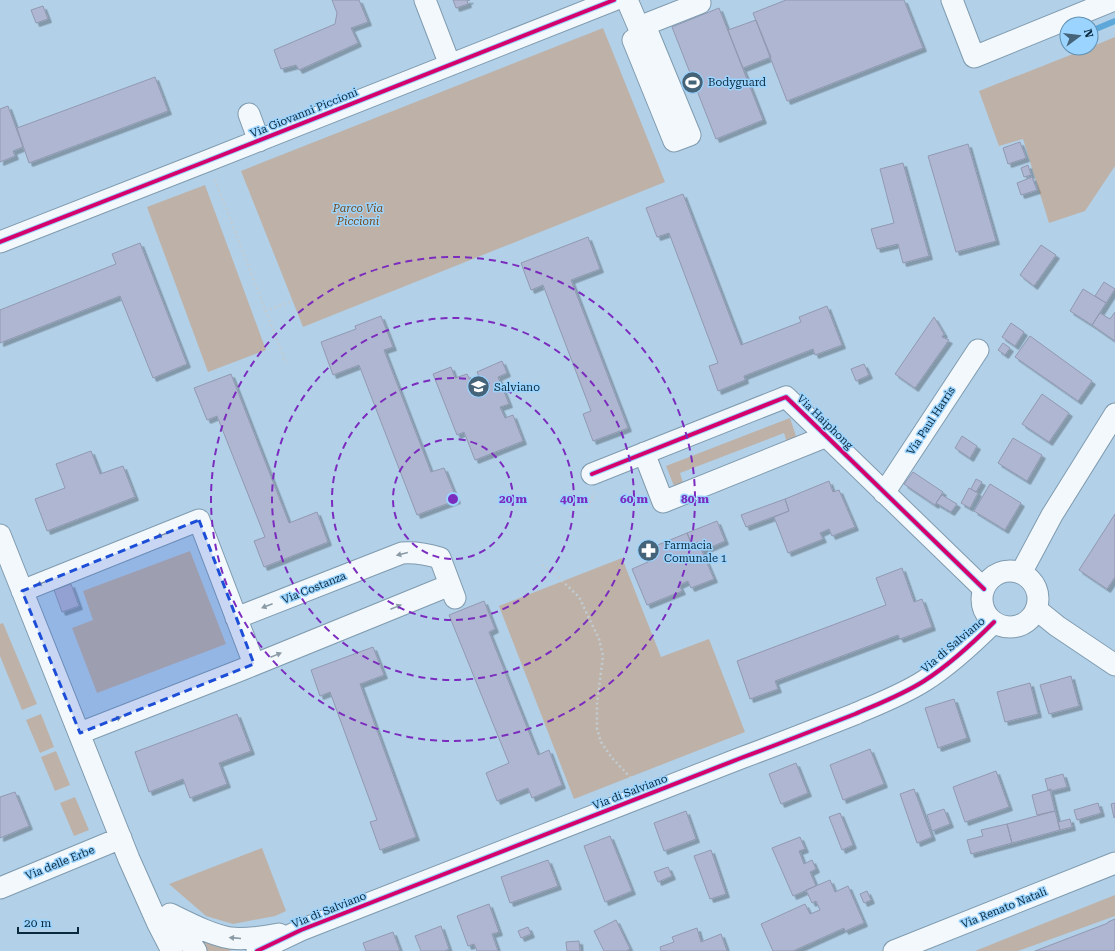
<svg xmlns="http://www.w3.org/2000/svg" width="1115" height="951" viewBox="0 0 1115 951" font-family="'Roboto Serif',serif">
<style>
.green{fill:#beb2a8}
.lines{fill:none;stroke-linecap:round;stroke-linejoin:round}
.stream{stroke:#5da7d9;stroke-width:6}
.building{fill:#afb6d1;stroke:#9199b1;filter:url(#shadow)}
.minor-casing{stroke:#7f9baf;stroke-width:23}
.path{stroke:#c1cbd2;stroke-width:2.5;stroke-dasharray:2 3;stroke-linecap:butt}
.minor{stroke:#f3f8fc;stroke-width:21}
.cycleway-casing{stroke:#9bd4ff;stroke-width:6}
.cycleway{stroke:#d6006c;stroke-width:4}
.oneway{fill:#8a9ba6}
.marked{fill:#1d4ed8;fill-opacity:0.2;stroke:#1d4ed8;stroke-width:3;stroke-dasharray:8 5;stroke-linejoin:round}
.ring{fill:none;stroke:#7b2cbf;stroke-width:2;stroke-dasharray:7 5}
.labels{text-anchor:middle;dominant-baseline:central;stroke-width:3;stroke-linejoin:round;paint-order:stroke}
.poi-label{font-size:11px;fill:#0a293d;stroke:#9bd4ff;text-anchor:start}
.street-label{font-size:11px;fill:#0a293d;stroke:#9bd4ff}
.park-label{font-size:11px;font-style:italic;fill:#7a4815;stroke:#9bd4ff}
.centre{fill:#7b2cbf;stroke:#9bd4ff;stroke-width:2}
.ring-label{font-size:12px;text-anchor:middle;font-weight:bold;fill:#7b2cbf;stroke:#9bd4ff;stroke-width:3;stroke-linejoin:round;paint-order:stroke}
</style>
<defs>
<filter id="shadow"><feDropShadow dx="3.5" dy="3.5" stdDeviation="0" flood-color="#0004"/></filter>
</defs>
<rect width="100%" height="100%" fill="#b2d0e8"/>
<path class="green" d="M603,28L665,182L303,327L241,171Z
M1115,37V166L1085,211L1049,223L1023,139L999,146L979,91L1088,48H1091V47Z
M205,185L266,350L208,372L147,207Z
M790,418L797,439L787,443L784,433L680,473L683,483L674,486L666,466Z
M190,551L226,644L97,693L72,628L93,620L83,591Z
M622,558L661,657L709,639L745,732L574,799L499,606Z
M3,623L37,704L22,710L0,656V624Z
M41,714L54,747L40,753L26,720Z
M56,751L70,785L55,791L41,757Z
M75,797L89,830L74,836L60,803Z
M262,848L286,911L275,916L233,924L206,916L169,884Z
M1115,895V916L1018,951H975Z
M187,927L249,943L229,951H207Z"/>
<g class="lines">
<path class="stream" d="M1091,31L1115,21
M1065,41L1067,40"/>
</g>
<path class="building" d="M332,0H359L368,22L351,28L358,43L299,70L296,65L281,69L274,50L335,24L337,13Z
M453,0H470L467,1L468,4L456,8Z
M786,0H904L923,48L787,101L753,13Z
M43,6L48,19L36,23L31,10Z
M719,8L763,120L716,139L672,27Z
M756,20L771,57L743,68L728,30Z
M155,77L168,111L29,163L17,128Z
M8,106L23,147L13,151L15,156L0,162V109Z
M1020,142L1026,158L1008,164L1003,148Z
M968,144L996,241L956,252L928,156Z
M903,163L929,256L903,263L898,244L877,249L871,229L894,223L880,169Z
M1028,165L1031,175L1024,177L1021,168Z
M1032,177L1037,190L1021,195L1017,183Z
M683,194L741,345L801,322L799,317L827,306L842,345L815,355L813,349L744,376L745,380L718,391L709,366L718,363L669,233L657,237L646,208Z
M588,237L600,269L571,280L628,428L593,441L583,414L591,411L543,285L531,290L521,263Z
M140,243L187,364L153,378L120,296L0,343V310L116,264L112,254Z
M1041,245L1056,255L1034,286L1020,275Z
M1104,282L1115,289L1106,303L1095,296Z
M1083,289L1106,303L1092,325L1070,311Z
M1115,312V341L1092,325L1100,313L1110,319Z
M381,316L393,347L384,350L431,472L444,468L457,500L417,515L359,365L333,375L321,342L356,329L355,326Z
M934,317L944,334L942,337L949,340L915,388L895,374Z
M1011,323L1024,332L1015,346L1002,337Z
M1030,336L1092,381L1078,401L1015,357Z
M1003,343L1010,348L1005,355L998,350Z
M502,361L507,373L498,377L509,404L500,407L505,418L513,415L523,441L475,460L464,432L457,435L433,374L451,367L455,378L467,374L472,384L481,381L477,372Z
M864,364L869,375L856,381L851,369Z
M231,374L289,523L317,512L328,542L264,567L254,541L265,537L217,416L207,420L194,388Z
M1042,394L1069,413L1049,442L1022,424Z
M962,436L977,446L970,458L955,448Z
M1013,438L1042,455L1027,481L998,463Z
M91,451L100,474L123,466L135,497L47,531L35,499L65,488L56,464Z
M913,472L943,492L935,505L904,484Z
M976,479L982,482L976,492L971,489Z
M829,481L833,492L839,490L855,527L832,536L829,529L820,533L823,539L788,553L774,517L789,511L785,499Z
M990,484L1021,503L1005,530L974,511Z
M969,488L978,493L970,508L961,503Z
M942,495L957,504L951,512L936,503Z
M785,499L789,511L746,527L741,515Z
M1115,514V577L1107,589L1079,570Z
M717,521L725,541L702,551L698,542L692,545L687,533Z
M687,533L692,545L698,542L714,579L691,588L688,581L679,585L682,591L647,605L632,569L648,562L643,551Z
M902,568L914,602L922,599L932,627L900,639L898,635L775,681L778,689L750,699L737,661L886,605L876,578Z
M71,584L79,606L62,612L54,590Z
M484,601L495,629L489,632L538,755L549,750L562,785L532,798L528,788L497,801L486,773L509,763L449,615Z
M373,647L384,675L360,684L416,837L380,850L370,822L377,820L330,692L320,696L311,670Z
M1071,676L1079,706L1049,714L1040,685Z
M1030,683L1038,714L1005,722L997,692Z
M954,699L967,738L938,748L925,708Z
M237,714L251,751L219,763L227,784L190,798L183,779L149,792L135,752Z
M870,749L884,784L843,800L830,765Z
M796,763L808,793L781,804L769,774Z
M996,771L1009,807L965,822L953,787Z
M1063,774L1067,787L1051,791V789L1048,790L1045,779Z
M914,789L932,837L917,843L900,794Z
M1050,790L1055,811L1037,815L1032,795Z
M15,792L29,826L0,838V797Z
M1098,803L1101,813L1077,820L1074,810Z
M1115,803V817L1114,818L1111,804Z
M944,809L950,824L932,831L927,815Z
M686,811L696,839L664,851L654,823Z
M1055,811L1060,830L1012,843L1007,824Z
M840,813L853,845L842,850L829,817Z
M1070,819L1072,827L1060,830L1058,822Z
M1007,824L1012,843L971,854L967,840L983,836L981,830Z
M610,836L632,891L605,902L584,846Z
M800,837L805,849L799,851L804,864L812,860L816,869L810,872L816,886L793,896L772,848Z
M711,850L726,894L710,899L694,856Z
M548,860L558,886L510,903L501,877Z
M668,867L672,876L658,882L654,872Z
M830,880L835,892L848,886L864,923L845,931L844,928L793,951H773L761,924L805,904L810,914L820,910L816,901L812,903L806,890Z
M867,891L871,900L864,903L860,894Z
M489,904L499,932L492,934L498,951H477L474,944L468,946L457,916Z
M1115,919V951H1035L1108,923V922Z
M616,920L630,949L626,951H604L594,931Z
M441,926L449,949L444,951H421L415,936Z
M528,927L531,934L521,938L518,931Z
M697,928L701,942L721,934L727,951H661L660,947L674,942L672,937Z
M393,932L400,951H366L363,943Z
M579,941L580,951H567L566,942Z"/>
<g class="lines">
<defs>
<path id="minor" d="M425,0L450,65
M627,0L642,35L633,40L674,141L690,135L648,33L642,35
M952,0L974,57L1114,0
M639,27L700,3
M249,114L259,141
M0,242L207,161L614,0
M644,453L663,502L827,436
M592,474L786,397L984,589
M884,493L978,350
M0,535L129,859L158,924L172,951
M982 599a28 28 0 1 1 56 0a28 28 0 1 1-56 0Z
M1021,573L1052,515L1115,414
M22,591L199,520L254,664
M1036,609L1057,626L1115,665
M236,618L402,553C416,552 427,554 440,558L455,598
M80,733L241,670L450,585
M0,888L121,838
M170,914C189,923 209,934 230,938C246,940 263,937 279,934
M171,915L196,951
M257,951L301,930L741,758C779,744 817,729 855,714C878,704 902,695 924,681C949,665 972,644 994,622
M894,951L1115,863"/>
</defs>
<use href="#minor" class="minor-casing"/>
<path class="path" d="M215,180L286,363
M265,311L292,301
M587,507L595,493
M542,565L555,574L579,597L599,639L603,656L597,704V729L601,742L612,758L632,779"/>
<use href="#minor" class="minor"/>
<defs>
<path id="cycleway" d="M0,242L207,161L614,0
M592,474L786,397L984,589
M257,951L301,930L741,758C779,744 817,729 855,714C878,704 902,695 924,681C949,665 972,644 994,622"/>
</defs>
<use href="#cycleway" class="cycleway-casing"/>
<use href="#cycleway" class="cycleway"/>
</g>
<defs><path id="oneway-solid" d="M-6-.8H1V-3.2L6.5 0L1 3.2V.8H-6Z"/></defs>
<g class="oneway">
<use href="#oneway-solid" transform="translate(162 535) rotate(158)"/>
<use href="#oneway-solid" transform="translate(402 554) rotate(166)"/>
<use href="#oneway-solid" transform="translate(42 583) rotate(158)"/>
<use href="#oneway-solid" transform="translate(267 606) rotate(159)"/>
<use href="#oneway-solid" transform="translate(396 607) rotate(-22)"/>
<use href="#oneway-solid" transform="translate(276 655) rotate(-22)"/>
<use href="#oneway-solid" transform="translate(116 719) rotate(-22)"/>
<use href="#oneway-solid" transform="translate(235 938) rotate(-175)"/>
</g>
<path class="marked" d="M199,520L254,664L80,733L22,591Z"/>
<g class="ring">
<circle cx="453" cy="499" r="60"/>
<circle cx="453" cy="499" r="121"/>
<circle cx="453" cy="499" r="181"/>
<circle cx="453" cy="499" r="242"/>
</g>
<defs>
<symbol id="stadium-disc" viewBox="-11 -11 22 22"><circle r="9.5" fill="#456379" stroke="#9bd4ff"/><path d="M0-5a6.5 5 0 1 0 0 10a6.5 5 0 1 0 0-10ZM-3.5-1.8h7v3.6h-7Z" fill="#fff"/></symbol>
<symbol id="school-disc" viewBox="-11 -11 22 22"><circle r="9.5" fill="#456379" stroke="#9bd4ff"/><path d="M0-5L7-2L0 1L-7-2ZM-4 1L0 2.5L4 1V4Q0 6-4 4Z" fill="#fff"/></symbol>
<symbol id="pharmacy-disc" viewBox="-11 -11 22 22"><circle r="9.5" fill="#456379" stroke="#9bd4ff"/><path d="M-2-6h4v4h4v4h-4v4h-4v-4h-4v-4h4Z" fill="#fff"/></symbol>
</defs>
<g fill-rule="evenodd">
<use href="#stadium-disc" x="680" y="70" width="25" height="25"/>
<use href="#school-disc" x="466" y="374" width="25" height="25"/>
<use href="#pharmacy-disc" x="636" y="538" width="25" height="25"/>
</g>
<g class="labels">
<g class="poi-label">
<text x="708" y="82">Bodyguard</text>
<text x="494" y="387">Salviano</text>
<text x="664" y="545">Farmacia<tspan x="664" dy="13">Comunale 1</tspan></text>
</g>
<g class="street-label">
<text transform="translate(304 113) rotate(-22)">Via Giovanni Piccioni</text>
<text transform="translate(931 421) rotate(-57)">Via Paul Harris</text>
<text transform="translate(825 422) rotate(44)">Via Haiphong</text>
<text transform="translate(314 588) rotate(-22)">Via Costanza</text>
<text transform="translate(953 645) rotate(-40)">Via di Salviano</text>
<text transform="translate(630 792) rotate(-21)">Via di Salviano</text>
<text transform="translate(60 863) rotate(-22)">Via delle Erbe</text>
<text transform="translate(1004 908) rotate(-22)">Via Renato Natali</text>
<text transform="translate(329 910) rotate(-22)">Via di Salviano</text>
</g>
<g class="park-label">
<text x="358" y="208">Parco Via<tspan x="358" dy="13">Piccioni</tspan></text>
</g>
</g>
<circle cx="453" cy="499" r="6" class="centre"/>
<g class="ring-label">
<text x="513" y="503">20 m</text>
<text x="574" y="503">40 m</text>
<text x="634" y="503">60 m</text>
<text x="695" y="503">80 m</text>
</g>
<g transform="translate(1079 36) rotate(75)"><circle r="19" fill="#9bd4ff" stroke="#6190b1"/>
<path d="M0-3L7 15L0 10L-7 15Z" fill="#456379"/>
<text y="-6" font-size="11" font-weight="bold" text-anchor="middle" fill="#0a293d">N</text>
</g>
<path d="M18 927v6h60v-6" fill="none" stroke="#0a293d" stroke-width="2"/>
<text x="24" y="927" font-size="12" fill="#0a293d" stroke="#9bd4ff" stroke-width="3" paint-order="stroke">20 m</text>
</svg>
